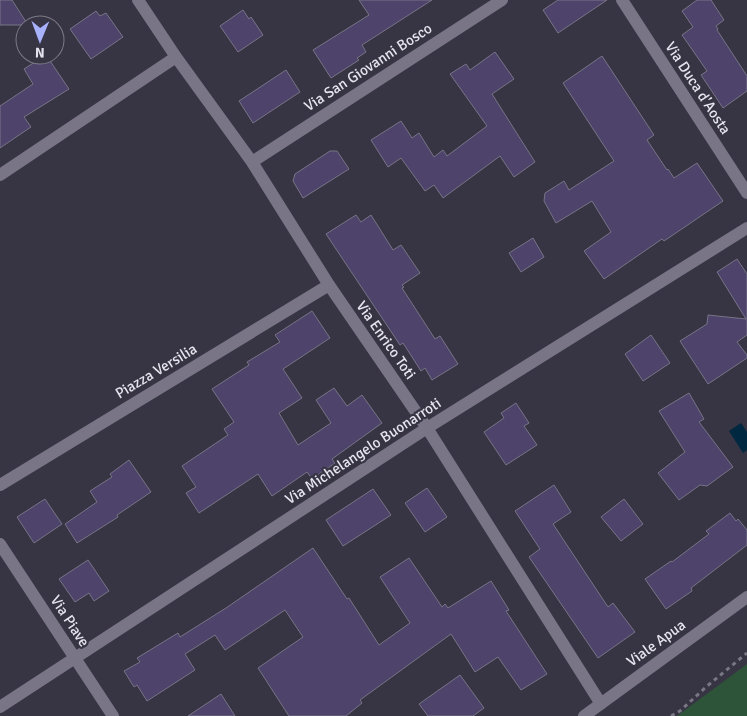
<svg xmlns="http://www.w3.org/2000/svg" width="747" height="716" viewBox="0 0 747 716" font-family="Signika,sans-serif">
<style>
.green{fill:#2d5339}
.water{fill:#002841}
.building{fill:#4e446b;stroke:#787486}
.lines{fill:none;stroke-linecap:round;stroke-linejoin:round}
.path{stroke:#7a7784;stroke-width:3;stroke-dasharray:4 4;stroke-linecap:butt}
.minor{stroke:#797587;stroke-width:12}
.labels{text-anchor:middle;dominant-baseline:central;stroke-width:4.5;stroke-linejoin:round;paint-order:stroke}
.street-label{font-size:15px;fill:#e6e4ee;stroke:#373443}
</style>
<rect width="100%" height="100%" fill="#373443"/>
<path class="green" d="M747,664V716H677Z"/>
<path class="water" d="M741,423L747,432V450L743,453L729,431Z"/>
<path class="building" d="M0,0H12L28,25H0Z
M359,0H432L362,45L366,52L357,58L359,60L331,78L313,50L369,15Z
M558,0H607L558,33L543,10Z
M697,0H711L724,20L716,26L718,29L717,30L747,76V91L723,108L701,75L707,71L682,35L693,27L682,11Z
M243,10L249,19L251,17L263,35L238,52L220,26Z
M96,11L100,16L106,13L123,37L91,59L70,29Z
M495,52L514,79L492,94L535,162L514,177L500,156L443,198L434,185L425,191L401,158L388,167L371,140L401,121L412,138L419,133L434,157L443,150L447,156L487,126L450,74L466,64L470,70Z
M46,55L69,89L24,117L31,127L0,148V106L33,84L24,69Z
M602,56L654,135L647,140L667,170L668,169L674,178L697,163L723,201L664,241L662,239L604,279L584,251L611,232L592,201L556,223L544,201L545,193L564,181L569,190L614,161L563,83Z
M286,70L300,92L253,123L239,101Z
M330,151H337L349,169L303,198L293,181L295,174Z
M356,215L361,222L371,215L393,250L401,245L420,273L402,285L404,287L402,288L435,339L440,336L458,364L432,380L425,368L421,371L403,343L400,345L326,234Z
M533,238L544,257L521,272L509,253Z
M737,259L747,274V335L737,342L747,355V358L708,384L680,341L707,324L708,315L746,319L717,272Z
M312,311L330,338L283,369L302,398L279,413L298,445L331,423L316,400L334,388L347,406L362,395L382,423L332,459L335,463L312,479L307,472L272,496L258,474L199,513L186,493L196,487L182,466L228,435L224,429L234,422L212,389L249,365L247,362L280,342L275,335Z
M651,335L670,363L643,381L625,354Z
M689,393L704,419L699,422L733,467L707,486L700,485L679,500L658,473L685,452L659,411Z
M516,403L529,423L524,426L537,445L506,465L484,432L504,418L501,413Z
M129,460L151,492L117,515L118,517L77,543L65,524L97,502L90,491L112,477L110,474Z
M554,485L571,512L553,524L608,607L613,603L635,632L598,658L529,557L540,549L515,511Z
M427,488L447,517L425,532L405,503Z
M373,489L391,515L343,546L326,520Z
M45,499L62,524L34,543L17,517Z
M624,499L643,524L621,541L601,517Z
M730,513L736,521L738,519L747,530V545L691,588L692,591L666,609L645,579L671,561L672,562L709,534L706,531Z
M313,548L347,599L349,598L379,645L410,623L380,577L409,558L442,607L445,604L448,608L491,581L509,610L506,611L547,674L521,690L498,657L475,672L451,634L360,700L362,703L346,716H289L258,668L303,637L285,610L225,650L215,635L185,654L195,670L147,701L137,685L134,687L124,671L140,662L137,658L178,633L180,637L226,608Z
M88,560L109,591L94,601L89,593L75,602L59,579Z
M460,675L484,708L473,716H428L419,704Z
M221,694L235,716H188Z"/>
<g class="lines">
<path class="path" d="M671,716L680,711L706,687L747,653"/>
<path class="minor" d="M138,0L176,57L252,162L329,285L427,428L601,704
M622,0L747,193
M252,162L502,0
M0,175L176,57
M0,485L329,285
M0,544L113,716
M0,707L427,428L747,228
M584,716L747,597"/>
</g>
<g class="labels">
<g class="street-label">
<text transform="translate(368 67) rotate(-33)">Via San Giovanni Bosco</text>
<text transform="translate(698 88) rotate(57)">Via Duca d'Aosta</text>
<text transform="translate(386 340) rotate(55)">Via Enrico Toti</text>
<text transform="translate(156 371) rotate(-31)">Piazza Versilia</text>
<text transform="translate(363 451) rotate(-33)">Via Michelangelo Buonarroti</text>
<text transform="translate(70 621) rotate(57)">Via Piave</text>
<text transform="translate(656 643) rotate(-36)">Viale Apua</text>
</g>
</g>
<g transform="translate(40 40) rotate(181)"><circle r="24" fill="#373443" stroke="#7d7a87"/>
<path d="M0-4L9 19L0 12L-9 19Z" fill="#a7b1fc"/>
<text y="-8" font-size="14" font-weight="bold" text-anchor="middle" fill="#e6e4ee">N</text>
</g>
</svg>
